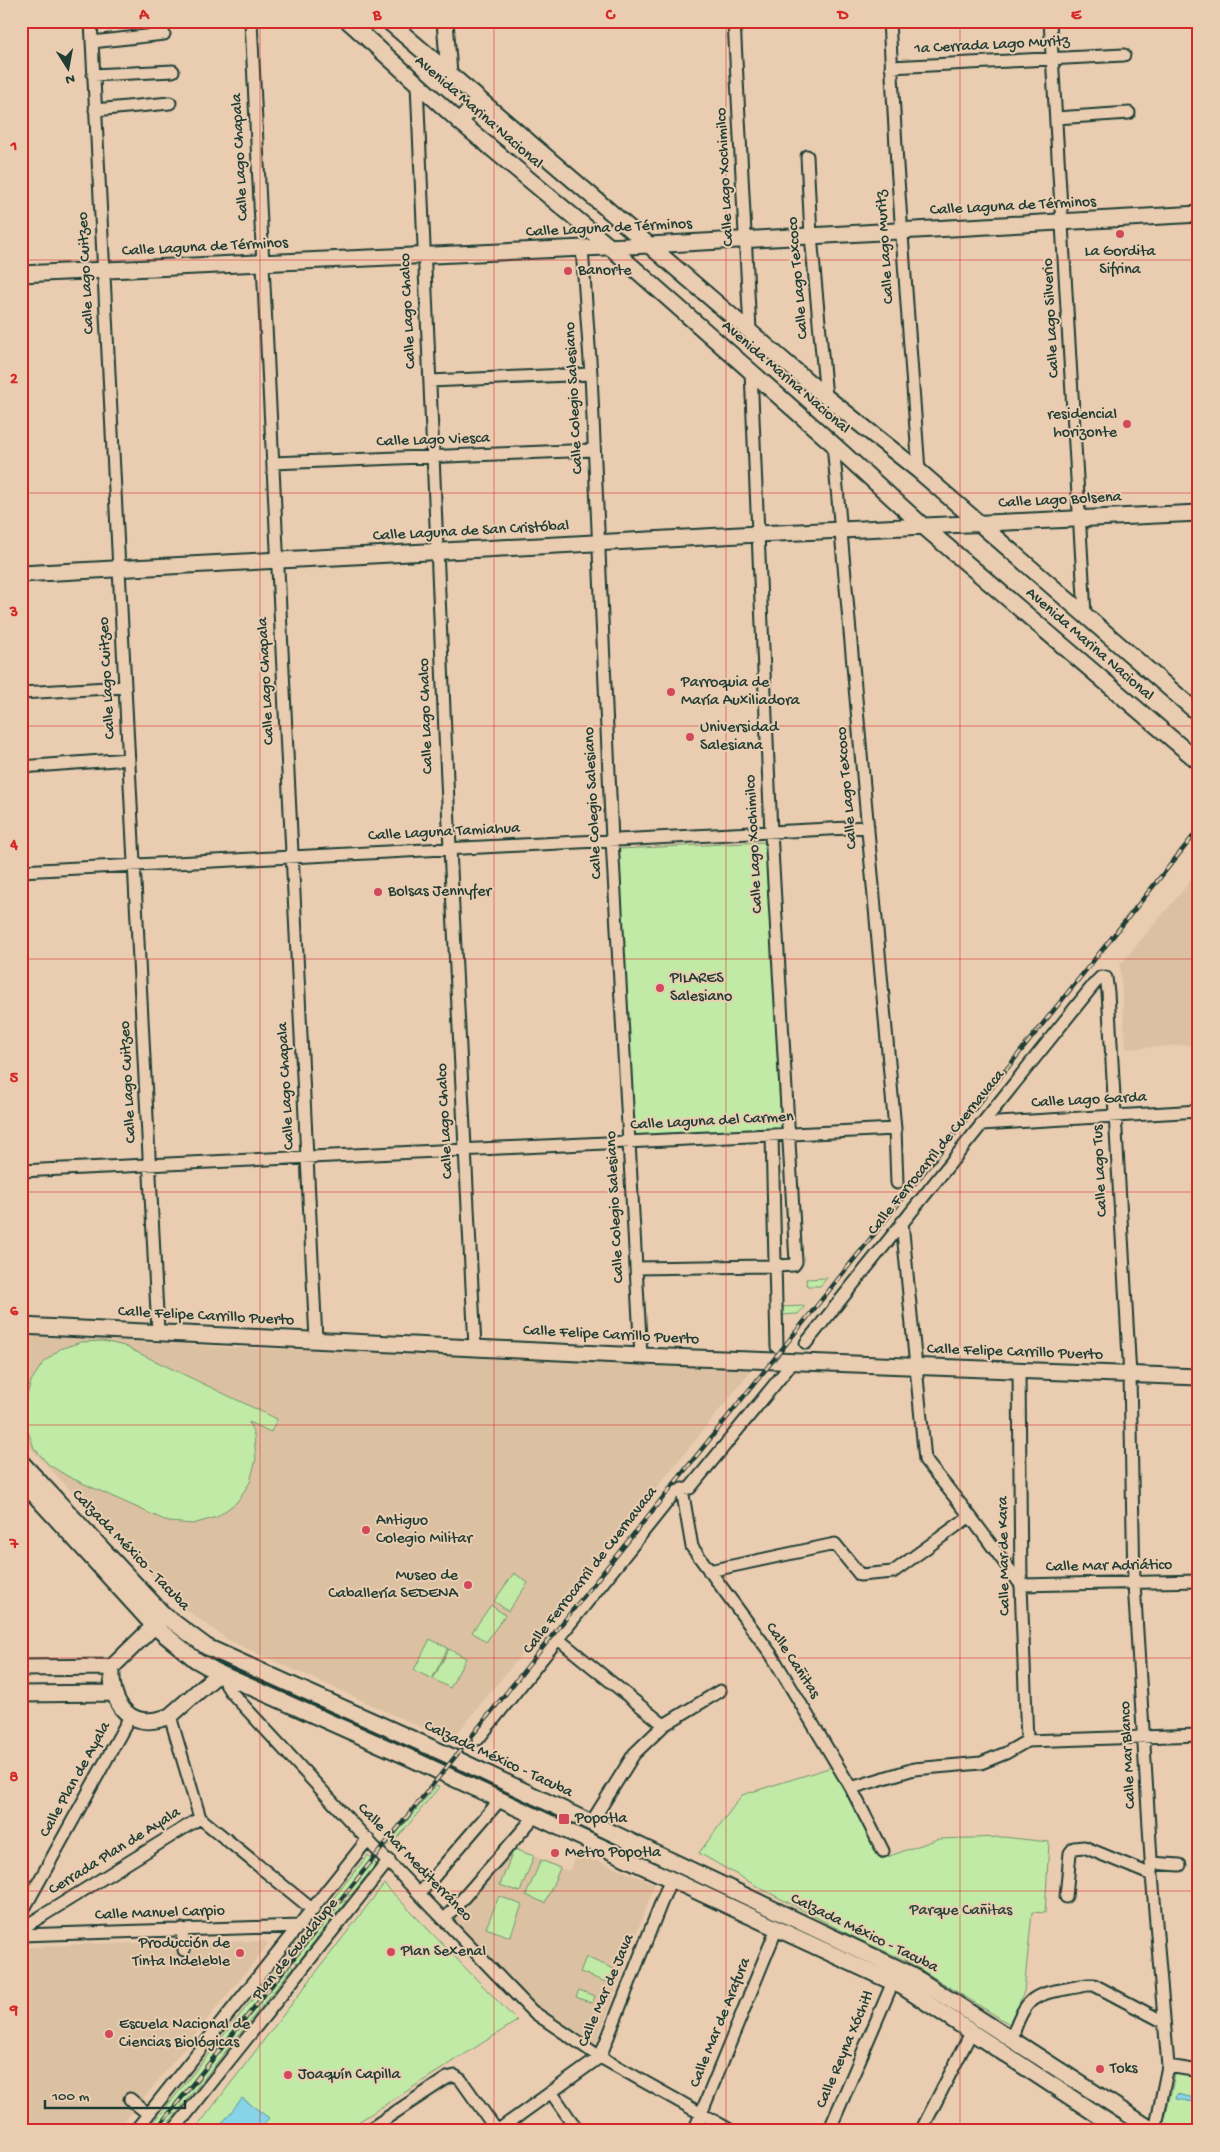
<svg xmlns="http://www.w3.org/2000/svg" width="1220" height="2152" viewBox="0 0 1220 2152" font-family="'Gochi Hand',sans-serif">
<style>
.built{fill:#dbc1a2}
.green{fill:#c1eaa6;stroke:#70946d}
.water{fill:#87d3e7;stroke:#5d979f}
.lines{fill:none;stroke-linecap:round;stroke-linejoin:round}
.street-casing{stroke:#1f3d34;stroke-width:15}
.secondary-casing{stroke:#1f3d34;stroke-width:19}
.street{stroke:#eacdb1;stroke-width:11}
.secondary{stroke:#eacdb1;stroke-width:15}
.rail-casing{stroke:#1f3d34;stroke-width:4.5}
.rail{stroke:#eacdb1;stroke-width:2.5;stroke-dasharray:8;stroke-linecap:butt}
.grid{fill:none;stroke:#d62828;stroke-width:1;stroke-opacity:0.55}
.poi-dot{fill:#d1495b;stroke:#eacdb1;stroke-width:2}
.labels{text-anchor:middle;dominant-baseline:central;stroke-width:4;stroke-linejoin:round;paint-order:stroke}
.street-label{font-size:16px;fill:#1f3d34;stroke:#eacdb1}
.poi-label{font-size:16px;fill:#1f3d34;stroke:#eacdb1;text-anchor:start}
.park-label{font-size:16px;fill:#27463a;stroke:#eacdb1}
.neatline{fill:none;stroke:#d62828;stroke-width:2}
.grid-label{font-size:16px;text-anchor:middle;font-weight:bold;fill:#d62828}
</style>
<rect width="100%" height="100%" fill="#eacdb1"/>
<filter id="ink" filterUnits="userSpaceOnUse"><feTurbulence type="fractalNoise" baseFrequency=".02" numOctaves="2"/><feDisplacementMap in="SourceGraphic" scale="10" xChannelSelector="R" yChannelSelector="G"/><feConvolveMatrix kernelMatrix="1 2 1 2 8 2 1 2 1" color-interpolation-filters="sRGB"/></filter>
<g filter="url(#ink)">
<path class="built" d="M1199,871V1044L1126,1049L1120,965Z
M21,1335L242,1348L757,1364L451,1741L228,1640L178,1604L21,1438Z
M512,1846L569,1871L578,1852L655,1884L595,2046L534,2007L449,1915Z
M264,1941L268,1943L267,1946L117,2131H21V1948L78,1944Z"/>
<path class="green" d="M767,842L781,1130L633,1137L619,849Z
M827,1278L820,1286H807L806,1279Z
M805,1306L798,1314L779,1315V1307Z
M103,1341L124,1346L277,1419L271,1432L249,1422L254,1435L256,1459L250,1482L237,1502L217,1517L193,1524L169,1522L69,1477L49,1465L34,1448L26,1426L25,1403L31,1381L43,1363L60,1349L81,1342Z
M514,1573L528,1583L508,1611L494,1601Z
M491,1605L505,1615L486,1642L472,1632Z
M430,1639L448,1648L432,1679L414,1670Z
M449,1649L466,1658L450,1688L433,1679Z
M832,1767L881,1859L938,1839L1003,1837L1049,1842L1045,1913L1032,1912L1024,1991L1011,2025L907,1961L858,1939L760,1888L699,1853L742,1795Z
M436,1786L439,1787L391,1846L389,1843Z
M514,1849L534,1856L520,1892L500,1885Z
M368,1855L376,1864L352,1894L327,1906Z
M541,1860L560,1868L545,1903L526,1895Z
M384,1884L517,2021L344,2131H194Z
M499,1896L522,1905L510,1937L486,1928Z
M347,1900L297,1963L288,1955L322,1912Z
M586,1957L614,1969L608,1983L580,1972Z
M284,1960L293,1967L162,2131H147Z
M579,1990L595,1996L592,2003L576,1997Z
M1176,2071L1199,2076V2131H1183L1164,2123Z"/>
<path class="water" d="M1177,2094L1199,2099V2103L1176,2099Z
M242,2098L269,2118L259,2131H216Z"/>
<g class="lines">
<defs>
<path id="street" d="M91,21L158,1332
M251,21L316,1340
M734,21L750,330
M889,21L897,165L919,471
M1050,21L1085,614
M92,42L164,34
M891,67L1124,55
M93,75L173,71
M417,84L450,849L475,1347
M95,110L170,103
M1056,118L1129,113
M807,156L811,236L826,397
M582,248L591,374L612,840L641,1356
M430,381L591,374
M833,444L895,1129L897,1183
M273,463L594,450
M21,693L125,687
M21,767L129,759
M21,871L868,827
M981,1124L1199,1111
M772,1135L777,1347
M21,1171L895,1129
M902,1222L925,1460L970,1516L1021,1585
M636,1268L776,1266L794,1265L796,1262L771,832L751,372
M806,1343L1095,983L1101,977L1106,978L1108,992L1130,1375L1134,1583L1152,1875L1168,2066L1155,2131
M1019,1371L1021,1585L1027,1741
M682,1489L692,1547L771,1654L851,1788L883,1851
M709,1571L835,1544L860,1575L893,1572L970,1516
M1021,1585L1199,1581
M558,1639L664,1725
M219,1673L231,1692L375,1848L532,2011L600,2057L732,2131
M170,1716L200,1818L313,1910
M478,1739L675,1492L690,1488L793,1362
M851,1788L914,1769L981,1763L1006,1753L1027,1741L1199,1735
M591,1823L634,1754L664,1725L720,1691
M1151,1863L1180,1865
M420,1893L500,1800
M1066,1897L1070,1853L1074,1848L1084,1847L1152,1875
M21,1914L131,1715
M445,1919L535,1816
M21,1929L200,1818
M182,1929L184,1950
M21,1935L300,1926
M1012,2038C1027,1988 1040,1995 1087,1985H1094L1164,2022
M1168,2066L1199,2071
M551,2092L578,2131
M130,2099L148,2114
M135,2131L368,1839
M173,2131L389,1860
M367,2131L447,2078L455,2076L461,2080L497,2131
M497,2131L600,2057L671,1878
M694,2131L777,1928
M829,2131L893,1982
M921,2131L972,2031"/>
<path id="secondary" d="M348,21L460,122L610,247L833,444L923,526L1199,762
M388,21L826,397L919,471L1199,714
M445,21L449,74
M460,122L478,100
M21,274L649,245L1199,214
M21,574L758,534L1199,513
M21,1326L641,1356L1199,1377
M21,1462L164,1615L207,1647L448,1755L910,1974L1154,2131
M21,1480L154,1626L196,1660L219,1673L408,1757L903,1987L1122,2131
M160,1620L112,1667C110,1705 130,1732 170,1716L219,1673
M21,1668L112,1667
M21,1694L113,1693"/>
</defs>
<use href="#street" class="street-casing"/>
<use href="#secondary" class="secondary-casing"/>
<use href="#street" class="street"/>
<use href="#secondary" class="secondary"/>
<defs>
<path id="rail" d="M155,2131L1199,829"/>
</defs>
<use href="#rail" class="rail-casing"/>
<use href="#rail" class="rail"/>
</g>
</g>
<path class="grid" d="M260,21V2131M494,21V2131M726,21V2131M960,21V2131M21,260H1199M21,493H1199M21,726H1199M21,959H1199M21,1192H1199M21,1425H1199M21,1658H1199M21,1891H1199"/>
<g class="poi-dot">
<circle cx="1120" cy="234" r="5"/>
<circle cx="568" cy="271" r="5"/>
<circle cx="1127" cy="424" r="5"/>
<circle cx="671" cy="692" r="5"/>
<circle cx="690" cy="737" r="5"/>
<circle cx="378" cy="892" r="5"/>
<circle cx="660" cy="988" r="5"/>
<circle cx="366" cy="1530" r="5"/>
<circle cx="468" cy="1585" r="5"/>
<rect x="558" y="1813" width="12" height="12" rx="2.5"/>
<circle cx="555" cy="1853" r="5"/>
<circle cx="391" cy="1952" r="5"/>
<circle cx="240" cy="1953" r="5"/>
<circle cx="109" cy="2034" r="5"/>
<circle cx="1100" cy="2069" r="5"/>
<circle cx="288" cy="2075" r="5"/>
</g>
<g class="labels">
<g class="street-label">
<text transform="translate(992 46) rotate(-3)">1a Cerrada Lago Muritz</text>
<text transform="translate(478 113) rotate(41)">Avenida Marina Nacional</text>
<text transform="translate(241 157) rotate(-93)">Calle Lago Chapala</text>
<text transform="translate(726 177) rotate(-93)">Calle Lago Xochimilco</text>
<text transform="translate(1013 207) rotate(-3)">Calle Laguna de Términos</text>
<text transform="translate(609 229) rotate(-3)">Calle Laguna de Términos</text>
<text transform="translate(886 247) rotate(-94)">Calle Lago Muritz</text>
<text transform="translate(205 248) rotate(-3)">Calle Laguna de Términos</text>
<text transform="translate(87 273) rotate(-93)">Calle Lago Cuitzeo</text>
<text transform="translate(799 278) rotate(-95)">Calle Lago Texcoco</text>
<text transform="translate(409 311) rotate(-93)">Calle Lago Chalco</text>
<text transform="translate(1052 318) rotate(-93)">Calle Lago Silverio</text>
<text transform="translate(785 378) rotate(41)">Avenida Marina Nacional</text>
<text transform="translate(575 398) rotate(-93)">Calle Colegio Salesiano</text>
<text transform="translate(433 441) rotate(-2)">Calle Lago Viesca</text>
<text transform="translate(1060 501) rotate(-3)">Calle Lago Bolsena</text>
<text transform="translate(471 532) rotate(-3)">Calle Laguna de San Cristóbal</text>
<text transform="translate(1089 645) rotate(41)">Avenida Marina Nacional</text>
<text transform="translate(108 678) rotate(-93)">Calle Lago Cuitzeo</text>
<text transform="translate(267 681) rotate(-93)">Calle Lago Chapala</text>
<text transform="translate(427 716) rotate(-92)">Calle Lago Chalco</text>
<text transform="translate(848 788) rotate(-95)">Calle Lago Texcoco</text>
<text transform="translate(594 803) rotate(-93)">Calle Colegio Salesiano</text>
<text transform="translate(444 833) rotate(-3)">Calle Laguna Tamiahua</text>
<text transform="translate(755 844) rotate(-93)">Calle Lago Xochimilco</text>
<text transform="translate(129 1082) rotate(-93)">Calle Lago Cuitzeo</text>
<text transform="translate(287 1086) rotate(-93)">Calle Lago Chapala</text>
<text transform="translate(1089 1101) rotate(-3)">Calle Lago Garda</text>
<text transform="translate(446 1121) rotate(-93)">Calle Lago Chalco</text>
<text transform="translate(712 1122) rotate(-3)">Calle Laguna del Carmen</text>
<text transform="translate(937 1153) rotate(-51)">Calle Ferrocarril de Cuernavaca</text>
<text transform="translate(1101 1171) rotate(-93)">Calle Lago Tus</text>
<text transform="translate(616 1207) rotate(-93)">Calle Colegio Salesiano</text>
<text transform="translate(206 1317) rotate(3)">Calle Felipe Carrillo Puerto</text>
<text transform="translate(611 1336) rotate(3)">Calle Felipe Carrillo Puerto</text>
<text transform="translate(1015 1353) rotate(2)">Calle Felipe Carrillo Puerto</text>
<text transform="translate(130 1551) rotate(46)">Calzada México - Tacuba</text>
<text transform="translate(1005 1556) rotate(-91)">Calle Mar de Kara</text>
<text transform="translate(1109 1567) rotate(-1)">Calle Mar Adriático</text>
<text transform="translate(591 1571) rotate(-52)">Calle Ferrocarril de Cuernavaca</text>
<text transform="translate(792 1661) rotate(57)">Calle Cañitas</text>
<text transform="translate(1129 1755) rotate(-93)">Calle Mar Blanco</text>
<text transform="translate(498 1760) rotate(25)">Calzada México - Tacuba</text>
<text transform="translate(76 1780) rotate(-61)">Calle Plan de Ayala</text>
<text transform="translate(115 1852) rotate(-32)">Cerrada Plan de Ayala</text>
<text transform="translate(414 1863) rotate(46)">Calle Mar Mediterráneo</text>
<text transform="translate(160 1914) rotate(-2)">Calle Manuel Carpio</text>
<text transform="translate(864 1934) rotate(26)">Calzada México - Tacuba</text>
<text transform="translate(296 1950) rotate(-51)">Plan de Guadalupe</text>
<text transform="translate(607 1991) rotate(-67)">Calle Mar de Java</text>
<text transform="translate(721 2023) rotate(-68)">Calle Mar de Arafura</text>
<text transform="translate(846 2050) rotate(-67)">Calle Reyna Xóchitl</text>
</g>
<g class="poi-label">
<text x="1120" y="252" text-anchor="middle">La Gordita<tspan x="1120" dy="18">Sifrina</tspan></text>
<text x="578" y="271">Banorte</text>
<text x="1117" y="415" text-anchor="end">residencial<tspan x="1117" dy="18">horizonte</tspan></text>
<text x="681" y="683">Parroquia de<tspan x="681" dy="18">María Auxiliadora</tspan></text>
<text x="700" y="728">Universidad<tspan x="700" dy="18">Salesiana</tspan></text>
<text x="388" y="892">Bolsas Jennyfer</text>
<text x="670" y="979">PILARES<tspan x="670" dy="18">Salesiano</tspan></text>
<text x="376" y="1521">Antiguo<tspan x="376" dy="18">Colegio Militar</tspan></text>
<text x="458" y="1576" text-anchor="end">Museo de<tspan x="458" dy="18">Caballería SEDENA</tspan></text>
<text x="575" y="1819">Popotla</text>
<text x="565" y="1853">Metro Popotla</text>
<text x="230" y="1944" text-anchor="end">Producción de<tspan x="230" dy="18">Tinta Indeleble</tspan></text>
<text x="401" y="1952">Plan Sexenal</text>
<text x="119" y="2025">Escuela Nacional de<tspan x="119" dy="18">Ciencias Biológicas</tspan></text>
<text x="1110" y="2069">Toks</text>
<text x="298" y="2075">Joaquín Capilla</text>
</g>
<g class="park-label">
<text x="961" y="1911">Parque Cañitas</text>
</g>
</g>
<rect width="1220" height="2152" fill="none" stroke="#eacdb1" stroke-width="55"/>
<g transform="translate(68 68) rotate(169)" stroke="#eacdb1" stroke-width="4" paint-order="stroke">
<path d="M0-4L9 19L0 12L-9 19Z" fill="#1f3d34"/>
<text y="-8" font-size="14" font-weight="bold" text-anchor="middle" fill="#1f3d34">N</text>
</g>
<path d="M45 2100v8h140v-8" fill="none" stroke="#1f3d34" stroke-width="2.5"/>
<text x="52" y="2100" font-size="15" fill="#1f3d34" stroke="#eacdb1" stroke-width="4" paint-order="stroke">100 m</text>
<rect x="28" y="28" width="1164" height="2096" class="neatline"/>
<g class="grid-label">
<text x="144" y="19">A</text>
<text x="377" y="19">B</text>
<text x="610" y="19">C</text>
<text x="843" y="19">D</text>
<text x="1076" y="19">E</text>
<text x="14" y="150">1</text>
<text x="14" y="383">2</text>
<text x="14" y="616">3</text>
<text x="14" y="849">4</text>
<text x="14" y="1082">5</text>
<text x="14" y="1315">6</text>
<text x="14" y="1548">7</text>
<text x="14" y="1781">8</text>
<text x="14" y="2014">9</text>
</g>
</svg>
